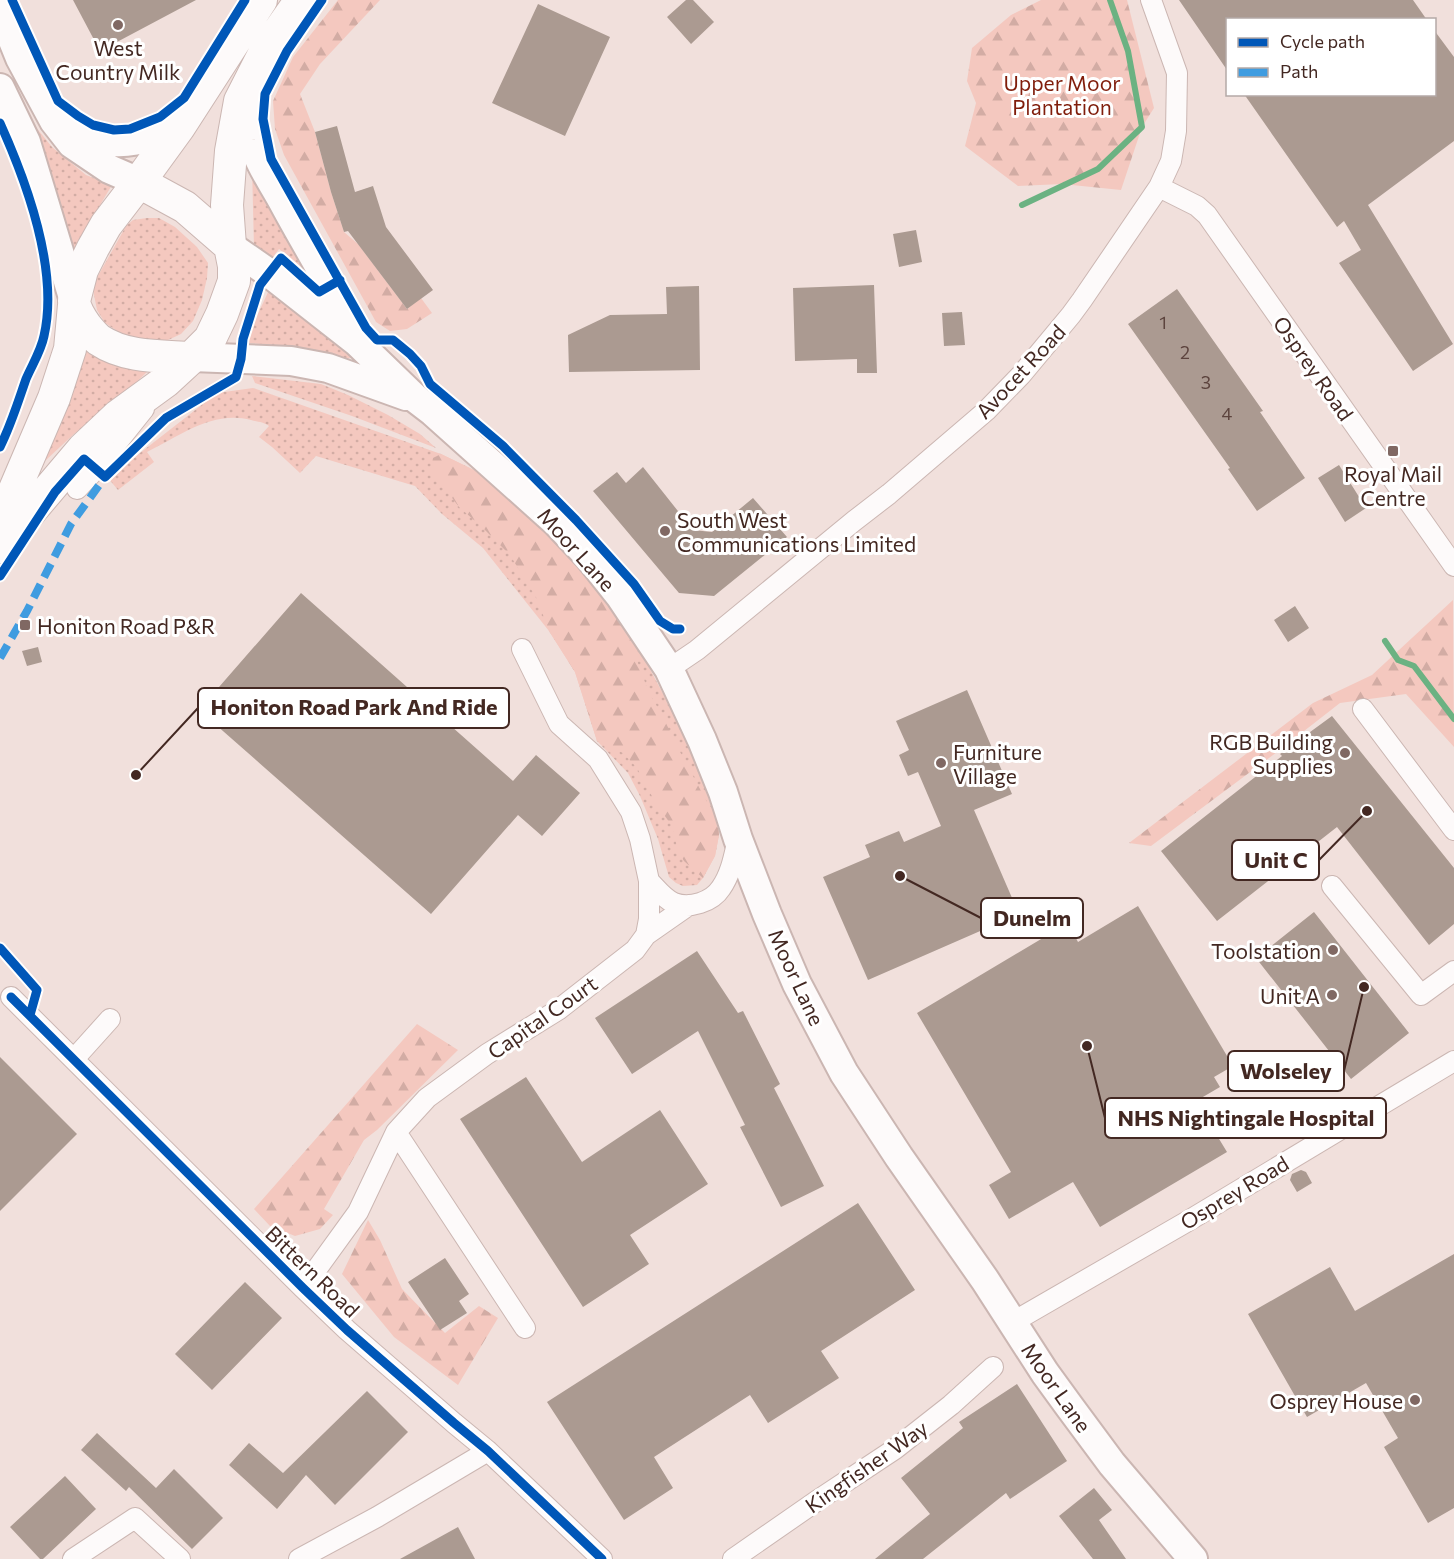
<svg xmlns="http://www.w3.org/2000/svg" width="1454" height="1559" viewBox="0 0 1454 1559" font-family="Commissioner,sans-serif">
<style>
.grass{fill:url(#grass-dots)}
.forest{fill:url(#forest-firs)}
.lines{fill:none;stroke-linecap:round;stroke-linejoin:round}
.stream{stroke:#6bb282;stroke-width:6}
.building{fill:#ab9a91}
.minor-casing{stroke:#cbb6b2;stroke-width:22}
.secondary-casing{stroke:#cbb6b2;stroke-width:32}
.primary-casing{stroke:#cbb6b2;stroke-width:34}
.minor{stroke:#fdfafa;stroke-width:20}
.secondary{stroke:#fdfafa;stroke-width:28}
.primary{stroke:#fdfafa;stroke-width:32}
.quiet{stroke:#3f9ce0;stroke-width:8;stroke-dasharray:15 8;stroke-linecap:butt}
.cycleway-casing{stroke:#fff;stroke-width:13}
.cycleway{stroke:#0057b8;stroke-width:9}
.poi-dot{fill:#806863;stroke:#fff;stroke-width:2}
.labels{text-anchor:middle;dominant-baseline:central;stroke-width:6;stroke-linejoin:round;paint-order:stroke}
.number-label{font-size:18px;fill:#5d443e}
.poi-label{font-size:21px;fill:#432822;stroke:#fff;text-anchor:end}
.park-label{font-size:21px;fill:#801d0b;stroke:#fff}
.street-label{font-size:21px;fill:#432822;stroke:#fff}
.leader{fill:none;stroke:#432822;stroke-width:2}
.callout-dot{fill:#432822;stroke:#fff;stroke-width:2}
.callout{fill:#fff;stroke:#432822;stroke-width:2}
.callout-label{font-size:22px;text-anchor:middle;font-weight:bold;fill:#432822}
</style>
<defs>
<pattern id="grass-dots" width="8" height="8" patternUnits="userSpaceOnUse" patternTransform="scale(1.5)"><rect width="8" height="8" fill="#f4c8bf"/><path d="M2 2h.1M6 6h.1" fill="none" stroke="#d2aca4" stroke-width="1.8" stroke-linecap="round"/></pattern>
<pattern id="forest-firs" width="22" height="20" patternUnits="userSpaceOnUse" patternTransform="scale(1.5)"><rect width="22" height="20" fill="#f4c8bf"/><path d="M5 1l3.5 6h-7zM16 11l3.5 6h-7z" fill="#d2aca4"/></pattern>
</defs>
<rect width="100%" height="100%" fill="#f1e0dc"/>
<path class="grass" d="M30,120L52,147L86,175L112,185L72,252L53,182Z
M252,167L320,282L279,249L270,261L254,248Z
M147,218H159L175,227L197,247L208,263L207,278L202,300L193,321L181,334L168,340L149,341L132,337L119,332L105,323L97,310L94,295V283L126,226L133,220Z
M269,290L355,356L347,359L295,347L247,343L251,329Z
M84,349C100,364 125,368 147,372L114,403L74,434L46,460L42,456C65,423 75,387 84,349Z
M252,376L321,384L348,395L388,415L420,434L436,448L352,416L255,383Z
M253,388L441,454L476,471L588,578L644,658L676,718L717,813L719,835L715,856L703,878L697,885L683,886L676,883L669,877L658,839L640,796L628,773L597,741L575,672L549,631L483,548L442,514L415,486L316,456L300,473L272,447L259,437L269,426C264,422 258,422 251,420C212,410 180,436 147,452L154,462L118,490L108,478L217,393Z"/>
<path class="forest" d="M338,0H380L320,64L300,94L315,132L331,192L344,232L358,244L407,309L421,298L432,313L407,329L390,331L376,322L284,155L275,129L273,101L293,57Z
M1041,0H1127L1154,108L1142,127L1121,190L1062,184L1018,186L965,146L976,103L967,81L972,48L1011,15Z
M441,454L476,471L516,504L559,544L588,578L637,648L635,655L649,693L661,713L678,748L708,804L717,813L719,835L715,856L703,878L684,861L678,851L672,826L655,802L637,768L623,753L597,741L575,672L549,631L537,599L510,555L482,527L459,507L431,470L433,458Z
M1453,600L1454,747L1406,694L1340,703L1281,749L1151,846L1129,843L1313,703L1372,675Z
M417,1024L458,1050L377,1130L364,1140L324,1209L333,1215L320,1229L295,1236L270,1226L254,1209Z
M368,1220L380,1240L402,1289L445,1333L479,1306L498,1318L458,1385L394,1337L342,1274Z"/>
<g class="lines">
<path class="stream" d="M1022,205L1098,169L1142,127L1128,51L1110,0
M1385,641L1398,660L1414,666L1454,719"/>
</g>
<path class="building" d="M73,0H196L100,51Z
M686,0H693L714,22L691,44L667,17Z
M1179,0H1413L1427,20H1227V70Z
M538,4L610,37L565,136L492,103Z
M1434,30L1454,57V141L1368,205L1453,344L1413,371L1339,263L1361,250L1344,221L1337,227L1244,94H1434Z
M337,126L355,192L373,186L386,227L433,290L407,309L348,231L344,232L331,192L315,132Z
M916,230L922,262L899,267L893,234Z
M874,285L877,373H857V359L795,361L793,288Z
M699,286L700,370L569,372L568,335L610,315L667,314L666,287Z
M1177,289L1263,411L1260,412L1305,478L1257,511L1228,469L1230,468L1128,324Z
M962,312L965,345L944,346L942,313Z
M1339,465L1366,508L1345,522L1318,478Z
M643,467L693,530L712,532L753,498L787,537L714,596L679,593L593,491L617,472L626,483Z
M301,593L513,781L536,755L580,793L542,836L518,815L431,914L199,710Z
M1295,606L1309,628L1288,642L1274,620Z
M38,647L42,662L27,666L22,651Z
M967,690L1012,794L974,810L1019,914L868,980L823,877L870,857L865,845L899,831L904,842L941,826L918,772L908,776L899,755L909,750L896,721Z
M1332,716L1454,868V924L1429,945L1337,827L1217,921L1161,851L1282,756L1280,754Z
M1138,906L1233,1066L1214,1077L1220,1087L1196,1101L1227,1152L1100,1227L1073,1182L1009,1219L989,1185L1011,1172L917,1013L1068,923L1078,942Z
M1314,912L1409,1033L1351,1079L1256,958Z
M697,951L738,1013L743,1011L780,1084L774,1088L824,1186L781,1207L740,1127L745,1125L698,1031L632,1074L595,1018Z
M0,1057L77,1134L0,1211Z
M526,1077L582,1162L660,1110L708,1184L630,1235L649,1264L583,1307L460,1119Z
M1301,1170L1306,1172L1312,1183L1297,1192L1290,1180L1292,1174Z
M858,1203L915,1290L821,1351L839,1378L768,1423L750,1395L654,1457L673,1488L624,1520L547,1402Z
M1454,1254V1508L1428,1523L1384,1447L1398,1438L1366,1383L1307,1417L1248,1314L1330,1267L1355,1311Z
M445,1258L469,1294L459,1301L467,1313L440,1330L408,1282Z
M245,1282L282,1318L212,1390L175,1354Z
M1017,1384L1067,1461L1010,1499L1006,1493L923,1559H875L930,1514L901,1478L963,1428L959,1422Z
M367,1391L408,1432L335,1505L306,1475L277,1509L229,1465L249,1443L283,1473Z
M97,1433L156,1488L174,1469L223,1518L192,1549L129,1487L126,1491L81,1450Z
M65,1476L96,1509L43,1559H40L10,1527Z
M1094,1488L1112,1510L1099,1520L1126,1559H1093L1059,1516Z
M458,1527L475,1559H400Z"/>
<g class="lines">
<defs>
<path id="minor" d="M1159,187L1197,206L1207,215L1454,566
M77,489L96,469L144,409
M522,649L559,724L598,759L631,812L640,839L649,881V919L646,935
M669,669L697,650L854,521L889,494L986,411L1021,375L1071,315L1082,300L1159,187L1171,161L1176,131L1177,73L1151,0
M1363,709L1454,830
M649,881C657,889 664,899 674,903C690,909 712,902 721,888C731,874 734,856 738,839
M1332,886L1421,995L1454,971
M11,997L303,1288L347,1330L454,1423L488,1451L602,1559
M74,1059L110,1019
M396,1132L525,1328
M303,1288L358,1212L396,1132L427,1098L487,1054L558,1010L635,950L646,935L689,905
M1013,1322L1188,1221L1454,1061
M73,1559L135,1518L180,1559
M299,1559L377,1517L488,1451
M733,1559L818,1500L895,1449L951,1405L993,1367"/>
<path id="secondary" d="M0,9L20,58L54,121L72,144L109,169L139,182
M257,85C254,102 248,123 252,140C258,162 272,182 283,202C307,247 335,290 355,337
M0,88L26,142L74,301
M67,126C77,131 87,136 97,139C126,148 151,137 179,127
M230,246L269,273L357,342L416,399L433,412L556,522L589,557L620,596L669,669L702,740L723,792L738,839L767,914L797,984L844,1073L899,1157L985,1280L1045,1373L1069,1406L1112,1464L1193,1559
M192,357L291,361L328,368L406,396"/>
<path id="primary" d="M261,0L179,127L139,182L106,225L93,248L82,270L74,301C75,310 81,319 86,326C90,331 94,336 99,340C126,358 160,356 191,358L210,339L222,314L234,281V266L230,246L227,205L231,151L240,101L267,48L301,0
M139,182L185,207L230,246
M0,524L54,398L70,349L74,305
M0,547L83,449L118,416L166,381L191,358"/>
</defs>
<use href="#minor" class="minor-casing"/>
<use href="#secondary" class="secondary-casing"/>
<use href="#primary" class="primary-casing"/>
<use href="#minor" class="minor"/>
<use href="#secondary" class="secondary"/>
<use href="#primary" class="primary"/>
<path class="quiet" d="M0,658L27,611L71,524L105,477"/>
<defs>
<path id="cycleway" d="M12,0L58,101L78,116L93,125L114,130L130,129L160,117L184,98L245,0
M322,0L287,51L265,94L263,119L271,159L366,328L377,340H393L410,354L421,366L430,384L503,446L576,520L634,584L660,621L673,629H680
M0,123C27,183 59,270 44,336C41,351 32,365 26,379C18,402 11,425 0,447
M0,576L55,492L84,459L105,477L166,418L236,377L241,359L243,339L260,285L281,258L319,292L340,280
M0,948L37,990L30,1015
M11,997L303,1288L347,1330L454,1423L488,1451L602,1559"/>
</defs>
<use href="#cycleway" class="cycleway-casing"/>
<use href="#cycleway" class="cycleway"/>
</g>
<g class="poi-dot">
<circle cx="118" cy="25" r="6"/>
<rect x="1387" y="445" width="12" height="12" rx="3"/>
<circle cx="665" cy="531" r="6"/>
<rect x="19" y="619" width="12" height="12" rx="3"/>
<circle cx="1345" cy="753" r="6"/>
<circle cx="941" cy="763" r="6"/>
<circle cx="1333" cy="950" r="6"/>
<circle cx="1332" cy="995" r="6"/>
<circle cx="1415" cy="1400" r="6"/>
</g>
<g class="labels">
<g class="number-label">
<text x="1163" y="322">1</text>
<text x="1185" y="352">2</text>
<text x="1206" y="382">3</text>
<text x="1227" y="413">4</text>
</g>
<g class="poi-label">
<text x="118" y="47" text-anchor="middle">West<tspan x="118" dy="24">Country Milk</tspan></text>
<text x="1393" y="473" text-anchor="middle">Royal Mail<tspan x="1393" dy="24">Centre</tspan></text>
<text x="677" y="519" text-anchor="start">South West<tspan x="677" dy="24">Communications Limited</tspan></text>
<text x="37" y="625" text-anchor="start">Honiton Road P&amp;R</text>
<text x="1333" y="741">RGB Building<tspan x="1333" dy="24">Supplies</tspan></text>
<text x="953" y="751" text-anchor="start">Furniture<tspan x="953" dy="24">Village</tspan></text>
<text x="1321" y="950">Toolstation</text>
<text x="1320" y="995">Unit A</text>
<text x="1403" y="1400">Osprey House</text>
</g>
<g class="park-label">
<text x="1062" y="82">Upper Moor<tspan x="1062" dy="24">Plantation</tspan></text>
</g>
<g class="street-label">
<text transform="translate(1314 368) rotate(55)">Osprey Road</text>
<text transform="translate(1020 371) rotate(-47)">Avocet Road</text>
<text transform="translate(577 549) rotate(48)">Moor Lane</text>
<text transform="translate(797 977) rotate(65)">Moor Lane</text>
<text transform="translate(542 1017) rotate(-35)">Capital Court</text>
<text transform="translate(1234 1192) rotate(-31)">Osprey Road</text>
<text transform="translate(313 1271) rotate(44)">Bittern Road</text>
<text transform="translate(1057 1387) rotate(55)">Moor Lane</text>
<text transform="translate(866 1466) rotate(-35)">Kingfisher Way</text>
</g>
</g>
<path class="leader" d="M136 775L198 708M1367 811L1319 860M900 876L981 918M1364 987L1344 1071M1087 1046L1105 1118"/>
<g class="callout-dot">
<circle cx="136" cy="775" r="6"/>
<circle cx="1367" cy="811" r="6"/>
<circle cx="900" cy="876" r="6"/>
<circle cx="1364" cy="987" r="6"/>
<circle cx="1087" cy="1046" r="6"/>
</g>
<g class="callout">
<rect x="198" y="688" width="311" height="40" rx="6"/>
<rect x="1232" y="840" width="87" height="40" rx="6"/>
<rect x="981" y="898" width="102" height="40" rx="6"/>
<rect x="1228" y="1051" width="116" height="40" rx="6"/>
<rect x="1105" y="1098" width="281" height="40" rx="6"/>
</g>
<g class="callout-label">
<text x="354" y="715">Honiton Road Park And Ride</text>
<text x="1276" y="868">Unit C</text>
<text x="1032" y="926">Dunelm</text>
<text x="1286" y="1079">Wolseley</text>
<text x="1246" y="1126">NHS Nightingale Hospital</text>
</g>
<rect x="1226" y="18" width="210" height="78" fill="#ffffff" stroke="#b4a9a7" stroke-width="1.5"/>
<rect x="1238" y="38" width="30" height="9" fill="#0057b8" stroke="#b4a9a7" stroke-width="1.5"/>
<text x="1280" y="48" font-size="18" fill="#432822">Cycle path</text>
<rect x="1238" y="68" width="30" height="9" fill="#3f9ce0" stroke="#b4a9a7" stroke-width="1.5"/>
<text x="1280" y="78" font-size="18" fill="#432822">Path</text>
</svg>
